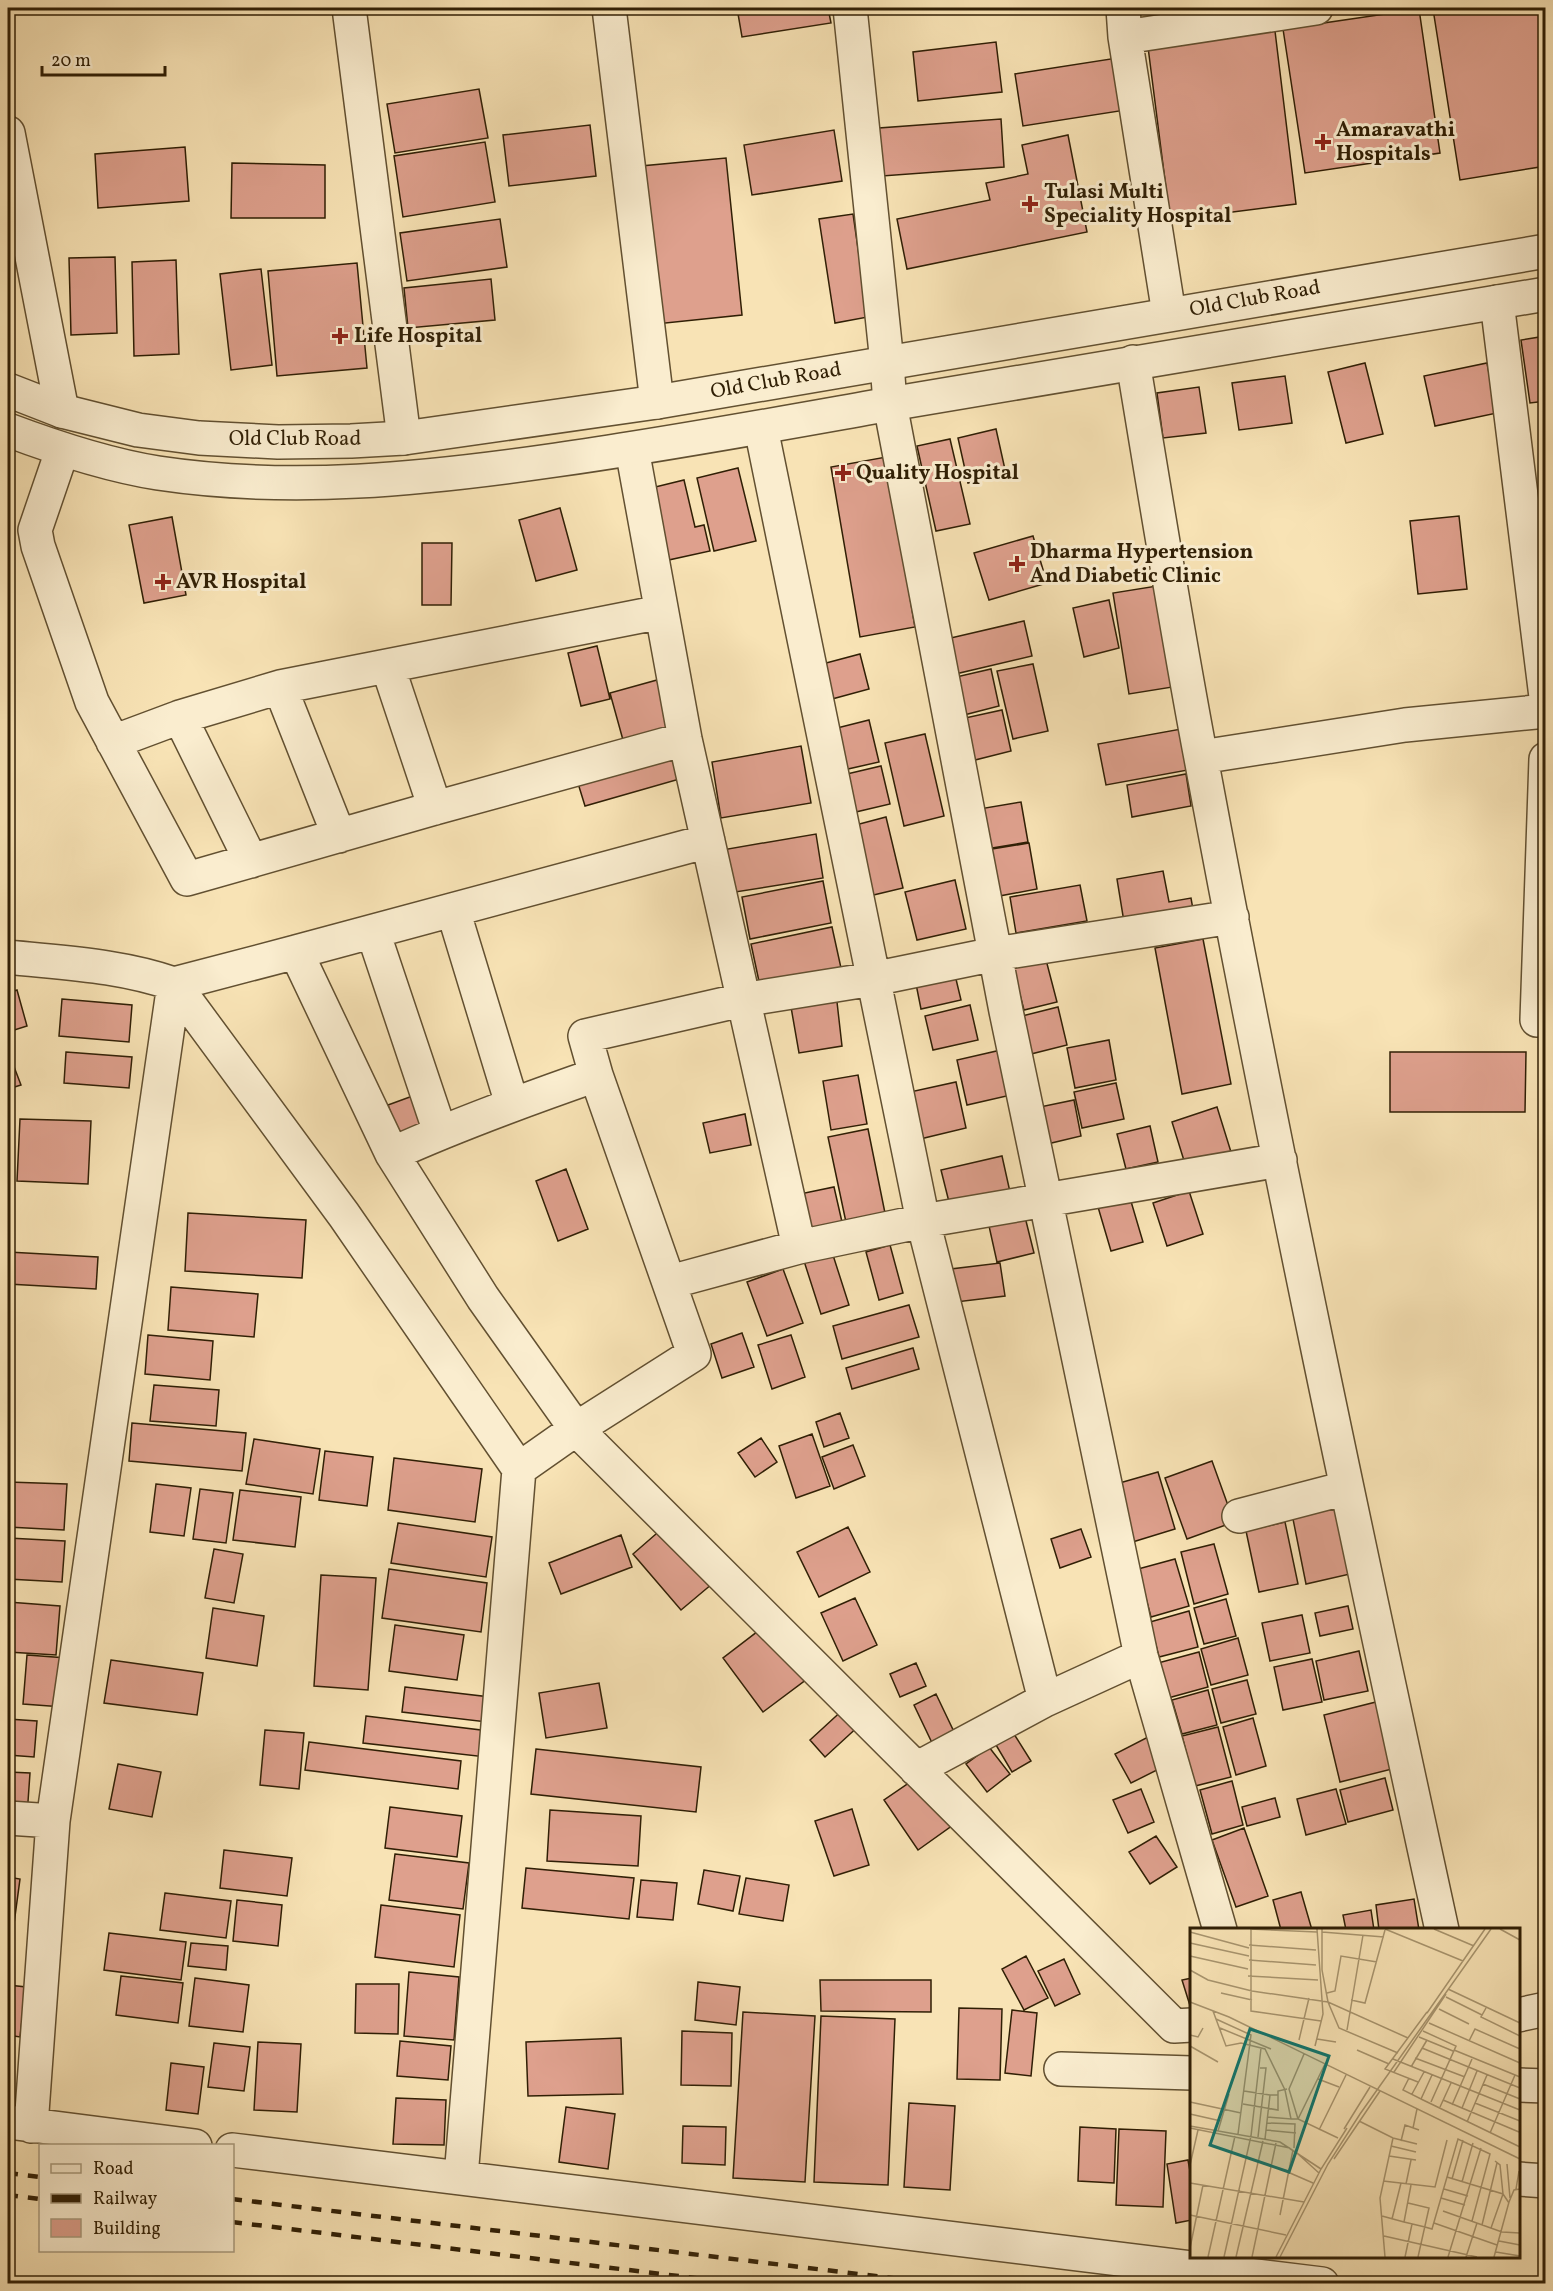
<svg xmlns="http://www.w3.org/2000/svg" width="1553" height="2291" viewBox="0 0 1553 2291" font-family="Vollkorn,serif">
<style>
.building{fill:#dea08d;stroke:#301f05;stroke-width:1.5}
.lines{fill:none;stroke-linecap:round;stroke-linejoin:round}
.minor-casing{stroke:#625031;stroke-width:36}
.tertiary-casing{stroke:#625031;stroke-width:36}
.minor{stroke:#faedcf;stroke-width:33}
.tertiary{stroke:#faedcf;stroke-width:33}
.rail{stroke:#301f05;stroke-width:4.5;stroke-dasharray:10 10;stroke-linecap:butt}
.poi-dot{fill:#8f2418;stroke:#faedcf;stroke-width:2}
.labels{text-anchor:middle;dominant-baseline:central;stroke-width:6;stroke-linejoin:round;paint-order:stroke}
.poi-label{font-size:21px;font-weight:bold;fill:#301f05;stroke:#faedcf;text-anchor:start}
.street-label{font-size:21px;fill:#301f05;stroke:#faedcf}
.inset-road{fill:none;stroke:#a8956f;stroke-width:1.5}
.view{fill:#0f766e;fill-opacity:0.15;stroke:#0f766e;stroke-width:3}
.inset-edge{fill:none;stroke:#301f05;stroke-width:3}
</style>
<rect width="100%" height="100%" fill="#f8e3b5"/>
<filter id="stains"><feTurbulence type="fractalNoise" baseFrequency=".00333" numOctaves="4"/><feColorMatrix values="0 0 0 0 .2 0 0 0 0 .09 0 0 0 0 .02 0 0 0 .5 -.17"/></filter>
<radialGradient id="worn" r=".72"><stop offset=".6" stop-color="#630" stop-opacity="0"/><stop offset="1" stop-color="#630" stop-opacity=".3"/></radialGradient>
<path class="building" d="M737,8H828L831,23L742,37Z
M1445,8H1546V166L1460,180L1433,9Z
M1419,9L1440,153L1305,173L1283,29Z
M1275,31L1296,204L1170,220L1148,47Z
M996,42L1002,92L918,101L913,52Z
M1117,58L1126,110L1023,126L1015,74Z
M479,89L488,138L395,153L387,104Z
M1001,119L1004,167L882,176L879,128Z
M590,125L596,176L509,186L503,135Z
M834,130L842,181L752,195L744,145Z
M1068,135L1087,232L907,269L897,219L990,200L986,183L1028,174L1022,145Z
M485,142L495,202L403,217L394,156Z
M185,147L189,201L98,208L95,154Z
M726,158L742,315L656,324L641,166Z
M232,163L325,165V218H231Z
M853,214L868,317L835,323L819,219Z
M500,219L507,267L407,281L400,233Z
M115,257L117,333L71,335L69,258Z
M176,260L179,354L134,356L132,262Z
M357,263L367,368L277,376L268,271Z
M261,269L272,365L231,370L220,274Z
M491,279L495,320L408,328L404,288Z
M1546,336V401L1530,403L1521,340Z
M1365,363L1383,434L1346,443L1328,372Z
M1487,363L1497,413L1435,426L1424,376Z
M1285,376L1292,423L1239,430L1232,383Z
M1199,387L1206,433L1163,438L1157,393Z
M996,429L1006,474L968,483L958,438Z
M950,439L970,524L936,531L917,446Z
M886,457L915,627L860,637L831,467Z
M738,468L756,541L714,551L697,478Z
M684,480L695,527L704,525L710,551L664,561L647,489Z
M560,508L577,570L536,581L519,520Z
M1459,516L1467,589L1418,594L1410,521Z
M172,517L186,595L144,603L129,525Z
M1033,536L1047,583L989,600L974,553Z
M422,543H452L451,605H422Z
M1163,585L1179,686L1129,694L1113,593Z
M1109,600L1119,648L1084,657L1073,608Z
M1024,621L1032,656L951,675L942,640Z
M597,646L610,699L581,706L568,653Z
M860,654L869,689L821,702L811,667Z
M1033,664L1048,731L1013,739L997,671Z
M991,669L999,706L964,715L956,677Z
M657,680L669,728L623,740L610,693Z
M1002,710L1011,751L975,760L965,718Z
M869,720L879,762L839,771L829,730Z
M1181,729L1188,770L1106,785L1098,744Z
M925,734L944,816L904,826L885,743Z
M801,746L811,803L721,818L712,762Z
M676,752L683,778L585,806L577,780Z
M881,766L890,804L843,815L834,777Z
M1186,774L1191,806L1132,817L1127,785Z
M1021,802L1028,842L986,849L979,809Z
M886,817L903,888L865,897L848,827Z
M816,834L823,878L729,893L722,850Z
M1029,843L1037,889L994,897L986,850Z
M1163,871L1169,902L1191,898L1194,915L1125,928L1117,879Z
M955,880L966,929L917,940L905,892Z
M823,881L831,923L750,939L742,897Z
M1080,885L1087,921L1016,933L1010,897Z
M832,927L841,968L760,986L751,944Z
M1203,939L1231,1084L1182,1094L1155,948Z
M1045,956L1057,1002L1024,1010L1012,965Z
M955,975L961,1000L921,1009L916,984Z
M17,990L27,1026L8,1032V993Z
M62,999L132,1005L129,1042L59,1036Z
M837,1002L842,1046L799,1053L791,1007Z
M970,1005L978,1040L933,1050L925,1016Z
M1058,1007L1067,1045L1027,1055L1018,1017Z
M1109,1040L1116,1080L1075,1088L1067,1048Z
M1001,1050L1011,1095L967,1105L957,1060Z
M8,1051L21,1085L8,1089Z
M66,1052L132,1057L129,1088L64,1083Z
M1390,1052H1526L1525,1112H1390Z
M858,1075L867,1124L831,1130L823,1081Z
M956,1082L966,1128L920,1139L910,1092Z
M1116,1083L1124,1119L1082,1128L1074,1092Z
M418,1094L428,1123L398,1133L388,1105Z
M1074,1100L1081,1136L1043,1145L1035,1108Z
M1217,1107L1231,1152L1186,1167L1172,1122Z
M745,1114L751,1145L710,1153L703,1123Z
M20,1119L91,1121L88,1184L17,1181Z
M1150,1126L1158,1162L1126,1169L1117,1134Z
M868,1129L886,1218L847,1227L828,1137Z
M1002,1156L1010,1192L950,1206L941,1170Z
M566,1169L588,1229L558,1241L536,1181Z
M834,1187L842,1222L802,1230L795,1195Z
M1189,1191L1203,1234L1167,1246L1153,1203Z
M1130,1198L1143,1242L1111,1251L1098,1207Z
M188,1213L306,1220L302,1278L185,1271Z
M1025,1217L1034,1253L997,1262L989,1226Z
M890,1245L903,1293L879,1300L866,1252Z
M8,1252L98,1257L96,1289L8,1284Z
M832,1252L849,1305L821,1314L804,1261Z
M1000,1263L1005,1296L956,1302L951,1269Z
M783,1269L803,1323L767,1336L747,1282Z
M171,1287L258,1294L254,1337L168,1330Z
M909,1305L919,1337L842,1359L833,1326Z
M742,1333L754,1367L722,1378L711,1344Z
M148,1335L213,1341L210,1380L145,1374Z
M791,1335L805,1377L772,1389L758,1345Z
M913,1348L919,1369L852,1389L846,1368Z
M154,1385L219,1390L216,1426L150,1421Z
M840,1413L849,1438L824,1447L816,1422Z
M132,1423L246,1433L242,1471L129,1461Z
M812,1434L830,1486L796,1498L779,1446Z
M761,1438L777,1462L755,1477L738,1453Z
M254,1439L320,1449L313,1494L246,1484Z
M853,1445L865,1476L834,1489L822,1457Z
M325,1451L373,1457L367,1506L319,1500Z
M394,1458L482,1469L475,1522L388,1510Z
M1212,1461L1234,1522L1187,1539L1165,1478Z
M1158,1472L1175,1529L1126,1544L1109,1486Z
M8,1482L67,1484L64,1530L8,1527Z
M156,1484L191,1488L184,1536L150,1532Z
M200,1489L233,1493L226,1543L193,1539Z
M240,1490L301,1497L295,1547L233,1540Z
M1333,1500L1350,1574L1306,1584L1291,1509Z
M1285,1522L1298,1584L1259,1592L1246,1531Z
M398,1523L492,1537L486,1577L391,1563Z
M664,1527L712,1584L681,1610L633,1554Z
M848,1527L870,1572L819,1597L797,1552Z
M1081,1529L1091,1557L1060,1568L1051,1539Z
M621,1535L632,1567L561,1594L549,1563Z
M8,1538L65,1541L62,1582L8,1579Z
M1214,1544L1228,1594L1194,1604L1181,1552Z
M214,1549L243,1554L234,1603L205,1598Z
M1175,1559L1189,1606L1151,1617L1138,1569Z
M389,1569L487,1583L481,1632L382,1618Z
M321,1575L376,1578L368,1690L314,1686Z
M855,1598L877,1645L843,1661L821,1613Z
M1226,1599L1236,1636L1204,1644L1194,1608Z
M8,1602L60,1606L56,1655L8,1652Z
M1348,1606L1353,1629L1320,1636L1315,1613Z
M213,1608L264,1616L257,1666L206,1658Z
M1189,1611L1198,1647L1159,1657L1150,1622Z
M1302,1615L1310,1653L1270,1661L1262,1623Z
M395,1625L464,1635L457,1680L389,1671Z
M766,1625L807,1679L763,1712L723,1658Z
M1238,1638L1248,1675L1211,1685L1201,1649Z
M1359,1651L1368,1691L1324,1700L1316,1661Z
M1199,1652L1208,1687L1168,1698L1158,1663Z
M27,1655L67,1658L63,1707L23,1704Z
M1312,1659L1322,1702L1283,1710L1274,1667Z
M111,1660L203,1673L197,1715L104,1703Z
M916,1663L926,1686L900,1697L890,1674Z
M1247,1680L1256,1714L1221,1723L1212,1689Z
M599,1683L607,1728L546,1738L539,1693Z
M405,1687L490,1697L487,1722L402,1712Z
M1208,1690L1217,1725L1182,1734L1172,1700Z
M936,1694L956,1736L934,1747L914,1705Z
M1376,1702L1392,1769L1340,1782L1324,1715Z
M847,1706L862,1723L825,1757L810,1740Z
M366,1716L489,1731L486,1757L363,1743Z
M1253,1718L1266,1766L1236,1775L1223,1727Z
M8,1719L37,1721L34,1757L8,1755Z
M1218,1727L1231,1777L1195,1786L1182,1736Z
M265,1730L304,1733L299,1789L260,1785Z
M1014,1734L1031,1761L1012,1772L996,1745Z
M1150,1736L1165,1766L1131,1783L1115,1754Z
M309,1742L461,1761L458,1789L305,1770Z
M989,1747L1010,1774L987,1792L966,1764Z
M536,1749L701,1767L696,1812L531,1794Z
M118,1764L161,1772L152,1817L109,1809Z
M8,1772L30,1773L27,1816L8,1815Z
M919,1776L953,1825L918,1850L884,1800Z
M1385,1778L1393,1810L1348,1822L1340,1790Z
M1232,1781L1243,1825L1212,1834L1200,1790Z
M1141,1789L1154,1822L1128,1833L1113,1800Z
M1336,1789L1346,1824L1306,1835L1297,1799Z
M1275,1798L1280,1817L1247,1826L1242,1807Z
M390,1807L462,1816L457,1857L385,1848Z
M852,1809L869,1865L834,1876L815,1821Z
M550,1810L641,1816L638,1866L547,1861Z
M1244,1828L1268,1896L1236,1907L1212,1840Z
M1156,1836L1177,1867L1150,1884L1129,1852Z
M224,1850L292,1858L287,1896L220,1888Z
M395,1854L469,1863L463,1909L389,1900Z
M526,1868L634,1878L629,1919L522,1908Z
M704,1870L740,1876L733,1911L698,1904Z
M8,1877L20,1879L11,1946L8,1945Z
M746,1878L789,1885L783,1921L739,1914Z
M641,1880L677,1883L673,1920L637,1917Z
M1301,1892L1312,1930H1281L1273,1900Z
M165,1893L231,1901L226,1938L160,1930Z
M1414,1899L1419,1930H1379L1376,1905Z
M237,1900L282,1905L278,1946L233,1941Z
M381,1905L460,1915L454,1967L375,1957Z
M1371,1910L1374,1930H1346L1343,1915Z
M109,1933L186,1942L181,1980L104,1970Z
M191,1943L228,1946L226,1970L188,1966Z
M1026,1956L1048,1998L1024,2010L1002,1969Z
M1064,1959L1080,1994L1055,2006L1038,1971Z
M409,1972L459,1977L454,2040L404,2036Z
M121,1976L183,1983L178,2023L116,2015Z
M195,1978L249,1985L243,2032L189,2026Z
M1192,1978V2012L1182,1980Z
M820,1980H931V2012L821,2011Z
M698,1982L740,1987L736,2025L695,2020Z
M356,1984H399L398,2034L355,2033Z
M8,1985L26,1987L20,2037L8,2035Z
M959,2008L1002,2009L1000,2080L957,2079Z
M1012,2010L1037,2013L1031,2076L1005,2073Z
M743,2012L815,2016L805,2182L733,2178Z
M821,2016L895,2019L888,2185L814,2182Z
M682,2031L732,2033L731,2086L681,2085Z
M621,2038L623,2094L528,2096L526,2042Z
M400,2041L451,2046L448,2080L397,2076Z
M258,2042L301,2044L297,2112L254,2110Z
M214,2043L250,2047L244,2091L208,2087Z
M171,2063L204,2067L198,2114L166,2110Z
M396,2098L446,2100L444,2145L393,2144Z
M909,2103L955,2106L950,2190L904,2187Z
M566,2107L615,2114L608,2169L559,2162Z
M683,2126L726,2127L725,2165L682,2163Z
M1080,2127L1116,2129L1114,2183L1078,2181Z
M1119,2129L1166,2131L1163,2207L1116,2205Z
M1188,2160L1192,2182V2220L1176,2223L1167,2164Z"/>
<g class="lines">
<defs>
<path id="minor" d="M349,8L404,438
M609,8L657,402
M850,8L887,363L890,404L1006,1011L1141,1656L1220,1930
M1123,8L1125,37L1169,314
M1125,37L1316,8
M8,133L62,411
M1497,302L1546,697
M1133,362C1155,494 1176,626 1201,758C1274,1150 1357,1540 1442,1930
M761,428L923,1221L1045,1700L1141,1656
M632,449L685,739L799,1247L670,1282
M62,451L35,530L38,546L92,702L187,879L435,808L685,739
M388,667L435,808
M280,687L339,836
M180,717L251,861
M113,742L180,717L280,687L661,612
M1201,757L1405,725L1546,711
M708,841L296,952L392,1154L483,1298L576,1429L1174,2026L1192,2025
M453,910L512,1104
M373,932L440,1132
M8,957C63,963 120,965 174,984L344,1215L519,1469L461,2177
M1537,1020L1546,759
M392,1154C458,1124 527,1099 596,1075
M799,1247L923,1221L1280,1160
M519,1469L576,1429L694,1354L596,1075L585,1036L742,1000L873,979L995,954L1232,917
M1239,1516L1346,1488
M916,1769L1045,1700
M8,1818L53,1821
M1518,2015L1546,2009
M1061,2069L1192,2073
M1518,2085L1546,2086
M8,2122L195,2146
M31,2126L53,1821L174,984L296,952
M232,2150L1322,2284
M1518,2179L1546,2181"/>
<path id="tertiary" d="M8,390L62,411L138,430L199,438L278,442L351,441L404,438L657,402L1546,251
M8,430C56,448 107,465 158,473C291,493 424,479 556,460C670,444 783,423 896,403C1112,365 1329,330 1546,294"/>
</defs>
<use href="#minor" class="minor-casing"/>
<use href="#tertiary" class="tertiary-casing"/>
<use href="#minor" class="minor"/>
<use href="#tertiary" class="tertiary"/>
<path class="rail" d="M8,2173L40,2177
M8,2195L40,2199
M232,2199L942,2284
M232,2222L744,2284"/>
</g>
<g class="poi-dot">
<path d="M1320 133h6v6h6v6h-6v6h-6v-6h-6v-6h6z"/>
<path d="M1027 195h6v6h6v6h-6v6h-6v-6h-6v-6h6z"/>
<path d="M337 327h6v6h6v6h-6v6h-6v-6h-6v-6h6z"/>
<path d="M840 464h6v6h6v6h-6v6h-6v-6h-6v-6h6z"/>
<path d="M1014 555h6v6h6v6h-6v6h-6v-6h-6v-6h6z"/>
<path d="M160 573h6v6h6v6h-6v6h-6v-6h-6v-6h6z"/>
</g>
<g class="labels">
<g class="poi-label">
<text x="1336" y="130">Amaravathi<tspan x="1336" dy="24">Hospitals</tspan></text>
<text x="1044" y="192">Tulasi Multi<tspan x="1044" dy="24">Speciality Hospital</tspan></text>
<text x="354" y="336">Life Hospital</text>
<text x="856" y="473">Quality Hospital</text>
<text x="1030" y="552">Dharma Hypertension<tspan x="1030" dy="24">And Diabetic Clinic</tspan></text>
<text x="176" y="582">AVR Hospital</text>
</g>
<g class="street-label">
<text transform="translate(1255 299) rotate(-10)">Old Club Road</text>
<text transform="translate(776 381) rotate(-10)">Old Club Road</text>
<text x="295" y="439">Old Club Road</text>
</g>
</g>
<g transform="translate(1190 1928)">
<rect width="330" height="330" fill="#f8e3b5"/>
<path class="inset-road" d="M60,1L127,4M61,1V83L131,93M132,1V42L138,74L149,100L208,125M195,1L273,33M244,1L284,18M310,1L330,12M0,4L59,20M132,4L194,9M0,15L59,28M59,17L126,22M0,28L58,41M59,32L126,37M0,42L18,52L62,63L138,74L218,110M58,48L128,52M258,61L330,95M31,65L62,72M137,65L145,63L151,28L187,34M256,69L292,87M161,72L175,75L195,2M0,74L39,89L330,231M296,80L291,89L330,108M249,81L279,96M23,83L36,118L51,115L75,121L95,162L101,191L78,189M237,85L295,1M26,91L61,107L48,206M239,95L330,135M30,100L81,121M157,102L173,7M233,103L266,118L241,174M0,107L8,109L13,100M229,109L263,123M127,111L146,114M109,112L119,70M279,113L285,101L330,121M0,118L28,134M125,118L133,86L127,1M232,120L330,160M167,122L199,136M264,122L330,149M114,126L99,161L108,191L148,210M225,130L275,149M203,131L330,182M221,139L237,112M204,144L256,66M219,150L213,162L231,171L242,147M128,151L149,159M228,154L195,141L237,84M293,156L330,171M54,163L80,167M222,166L234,144M231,171L330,219M253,172L329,204M0,174L51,185M285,175L330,193M53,176L88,182V163L97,161M262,177L282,131M250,179L261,155M272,180L287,143M0,186L31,193M101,191H108L135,136M169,193L203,210L227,216M277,194L297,147M77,195L105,196L104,220M0,198L90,214L131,241M0,200L100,220M223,200L227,181M154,201L180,159M76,202L106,205M129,202L156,147M28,203L39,166M300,205L325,147M68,209L76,140H70M75,211L80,167H88M211,213L215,197L229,202M201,218L226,224M108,226L129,245M199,228L226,232M144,231L190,163M317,236L320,270M0,237L8,202M100,245L123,255M257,249L313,266L319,275M262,251L273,212M193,253L245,259L257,212M272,254L283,215M0,255L114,274M216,256L221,232M254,261L278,268M326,261L329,243M251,270L275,277M218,275L239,280L228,329M253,283L312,304L330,305M0,287L96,307M90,287L103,222M192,288L214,294L221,257M202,291L211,255M214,294L235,299M244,295L307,317M292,297L307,235M235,299L242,301L268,211L300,226L282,293M301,300L313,266L310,237L305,233M194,308L287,329M309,313L330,317M0,320L13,257M306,324L330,328M18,329L45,208M34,329L61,208L71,120M46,329L73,213M62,329L86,215M86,329L131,241L157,200M90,329L138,236L170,186L301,1M195,329L190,270L203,210M215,329L222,296M258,329L291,220M276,329L287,295M304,329L319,274L324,262L330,261"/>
<path class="view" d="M60,101L139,128L99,244L20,217Z"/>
<rect width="330" height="330" class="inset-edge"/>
</g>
<rect width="1553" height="2291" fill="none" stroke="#f8e3b5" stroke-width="30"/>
<rect x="9" y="9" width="1535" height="2273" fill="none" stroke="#301f05" stroke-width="3"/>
<rect x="15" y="15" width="1523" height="2261" fill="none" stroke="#301f05" stroke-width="1.5"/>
<rect x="39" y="2144" width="195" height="108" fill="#faedcf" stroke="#a99b7e" stroke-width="1.5"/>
<rect x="51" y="2164" width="30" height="9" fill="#faedcf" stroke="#a99b7e" stroke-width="1.5"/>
<text x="93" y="2174" font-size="18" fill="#301f05">Road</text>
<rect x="51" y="2194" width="30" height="9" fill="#301f05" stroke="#a99b7e" stroke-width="1.5"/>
<text x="93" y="2204" font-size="18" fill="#301f05">Railway</text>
<rect x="51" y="2219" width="30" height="18" fill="#dea08d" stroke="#a99b7e" stroke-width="1.5"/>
<text x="93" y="2234" font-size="18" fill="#301f05">Building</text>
<path d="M42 66v9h123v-9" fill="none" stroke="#301f05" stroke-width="3"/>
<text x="51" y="66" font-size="18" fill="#301f05" stroke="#faedcf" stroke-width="4.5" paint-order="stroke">20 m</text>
<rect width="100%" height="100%" filter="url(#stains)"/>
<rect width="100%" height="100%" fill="url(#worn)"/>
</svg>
